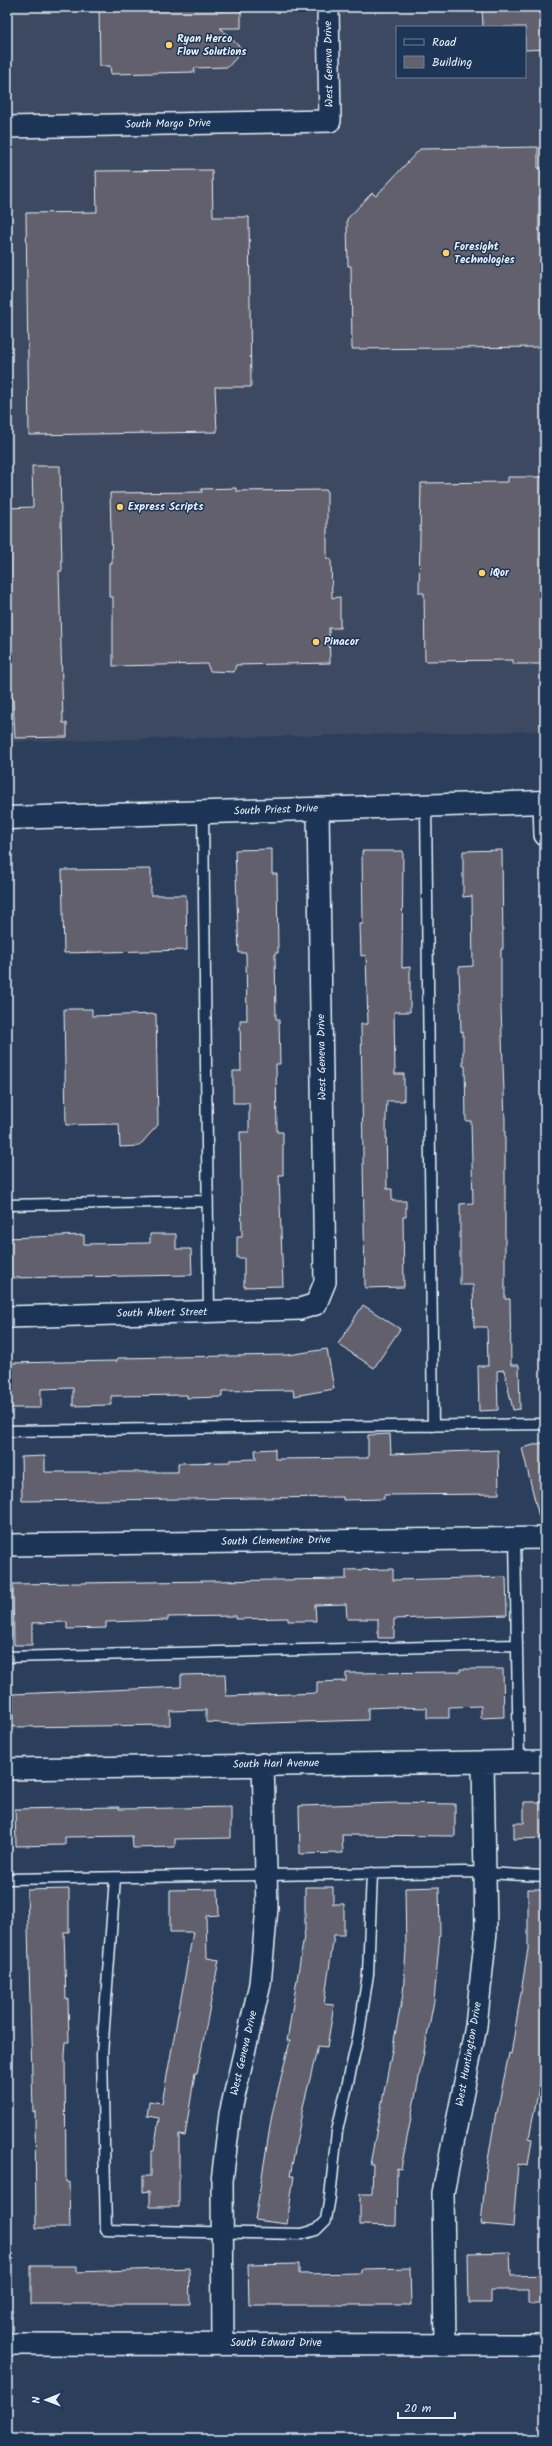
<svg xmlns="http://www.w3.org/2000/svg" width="552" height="2446" viewBox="0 0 552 2446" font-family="Kalam,sans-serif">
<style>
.built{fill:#3c4860;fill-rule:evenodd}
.building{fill:#62616c;stroke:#e8f1f8}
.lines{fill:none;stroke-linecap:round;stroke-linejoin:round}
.service-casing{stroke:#e8f1f8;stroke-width:13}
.minor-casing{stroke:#e8f1f8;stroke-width:24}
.secondary-casing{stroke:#e8f1f8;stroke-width:25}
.service{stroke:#1d3557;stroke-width:10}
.minor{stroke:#1d3557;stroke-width:21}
.secondary{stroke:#1d3557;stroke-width:22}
.poi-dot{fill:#ffd166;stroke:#1d3557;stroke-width:1.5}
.labels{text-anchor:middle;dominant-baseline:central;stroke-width:3;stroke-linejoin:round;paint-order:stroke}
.poi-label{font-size:11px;font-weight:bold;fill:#e8f1f8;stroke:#1d3557;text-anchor:start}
.street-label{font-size:11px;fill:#e8f1f8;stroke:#1d3557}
</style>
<rect width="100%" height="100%" fill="#2b3e5b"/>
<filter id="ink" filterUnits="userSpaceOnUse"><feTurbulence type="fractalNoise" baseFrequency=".025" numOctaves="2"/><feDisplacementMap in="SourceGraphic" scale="8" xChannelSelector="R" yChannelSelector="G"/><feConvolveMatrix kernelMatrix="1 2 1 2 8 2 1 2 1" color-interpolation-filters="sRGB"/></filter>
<g filter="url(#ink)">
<path class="built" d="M7,7H545V731L7,742ZM397,27H525V77H397Z"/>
<path class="building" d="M99,7H241V28H220L243,50L228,67L194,68L195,72L111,74L110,66H100Z
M482,7H545V49L525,50V27H483Z
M538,147V168H545V196H539V241H545V347L352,349L351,266H348L347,219L372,193L376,196L420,149Z
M212,170L213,217H249L251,387H215L217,432L29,435L26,213L97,212L96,171Z
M32,466H60L62,571H59L63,723H67V737L15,738L13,698H7V508L33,507Z
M508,477H545V664H513V660L425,661L424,593H419L421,483L508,482Z
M236,488V491L327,490V559H331L332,598L340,597V628H329L330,663L236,665L234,672L210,671L207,664L113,666V597H109V563H112L110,493L202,492L201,489Z
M272,849V874H277L278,953H275L276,1019H279L280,1064H276L277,1132H283V1175H279L283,1286L244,1287V1258H237V1237H242L240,1132H249V1103H233V1071H241L240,1020H247L246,953H239L235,850Z
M502,850L503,949H501V1007L505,1121V1299H510L511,1365H519L520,1409L513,1410L504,1370L497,1371L498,1410L479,1411L478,1366H488L487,1327H474L473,1285H460V1204L473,1203L471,1121H466L465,1066H463V1031L461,1032L459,967L473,966L472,896L463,897V851Z
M362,851H403L402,968L410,967V1012H394L395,1074H404V1101H387L386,1117L387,1189H392V1201H406V1217H403L404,1287L365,1288L361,1024H368L366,955L361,956L360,924H363Z
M151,869V895H186L187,950L64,953L62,870Z
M64,1009H92V1016L156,1014L158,1125L139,1146L120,1147L119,1124L66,1125Z
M150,1234H176V1249H191L192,1275L7,1278V1238L84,1235V1244L150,1243Z
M363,1305L400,1329L374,1368L338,1344Z
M327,1349L334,1389L294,1396L293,1390L222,1391V1397L187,1398V1395L111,1396V1405L73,1406V1388L41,1389V1408H9L8,1363L117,1361V1358L288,1355Z
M390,1434L391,1454L498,1450L499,1494L384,1495V1499L343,1500V1497L22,1501L21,1457L45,1456V1472H178V1463L230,1462V1460L256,1459L255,1450L275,1449V1459L368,1458V1435Z
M545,1442V1516L539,1517L522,1448Z
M393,1569V1580L506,1577L507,1615L394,1619V1638H378V1619H347L346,1604L315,1605L316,1621H288V1618L236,1619V1616L168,1617V1620L106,1622V1628L67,1629V1622L32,1623V1645H14L13,1584L346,1579V1570Z
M460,1669H503L504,1717L481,1718V1706L449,1707V1718H427V1708L391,1707L368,1708V1720L235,1724L206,1722V1710L170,1711V1725L13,1727V1694L181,1687V1675L225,1674L226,1696L292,1694L317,1693V1682L346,1681V1673L460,1672Z
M524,1802H545V1838L514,1839V1823H524Z
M395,1803L455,1804V1836L342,1835L343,1853L300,1854L299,1806Z
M119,1807V1809L231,1807V1838L175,1839V1847L133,1848L132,1836L65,1837V1845L16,1846L15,1809Z
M305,1887H333V1904H344V1935H334L324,2004L334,2005L327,2047L318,2046L303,2107L290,2176H294L287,2224L255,2220L272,2114L290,2041H287L305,1930Z
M439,1887L440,1932L434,2001L401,2169L397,2168L396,2226L360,2225V2194H372L373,2164H370L403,1994L406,1950L405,1888Z
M69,1889V1932H64L66,1999H68L69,2042H66L65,2055L66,2182H69L70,2228H36L35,2111L33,2112L27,1890Z
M218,1889L219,1915L206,1916L207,1958L219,1960L197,2073H195L185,2136L179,2135V2207H150V2191L143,2192V2176H151V2151H154L159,2118L147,2116L149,2101L162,2103L193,1932H170V1890Z
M528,1889H545V2058L529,2138L532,2139L528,2166L518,2164L513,2227L481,2224L486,2172L496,2112L497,2113L509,2053L511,2054L528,1949Z
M510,2252L511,2276L545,2275V2304H528V2290H491V2303H469L468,2253Z
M299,2264V2274L361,2273V2269L410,2268L411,2305H249L248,2265Z
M31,2266H77V2272L189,2268L190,2304H31Z"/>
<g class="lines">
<defs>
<path id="service" d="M426,806L433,1426
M203,813L209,1312
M7,1205L207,1201
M7,1431L545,1424
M515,1538L519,1761
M7,1657L517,1645
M115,1878L102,2054L106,2230L302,2234L316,2230L326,2220L330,2197L337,2131L359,2033L368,1974L372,1873
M7,1879L465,1872L545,1876"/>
<path id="minor" d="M7,127L330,121L328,7
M544,802L545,835
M7,1317L300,1309L316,1304L325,1282L318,809
M7,1545L545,1538
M7,1769L545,1761
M223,2343L222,2181L230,2114L260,1984L267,1908L263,1764
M445,2343L443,2193L476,2026L486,1932L483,1763
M7,2344L545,2345"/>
<path id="secondary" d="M7,818L545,802"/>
</defs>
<use href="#service" class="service-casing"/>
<use href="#minor" class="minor-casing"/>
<use href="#secondary" class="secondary-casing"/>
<use href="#service" class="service"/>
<use href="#minor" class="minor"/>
<use href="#secondary" class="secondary"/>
</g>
</g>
<g class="poi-dot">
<circle cx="169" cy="45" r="4"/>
<circle cx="446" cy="253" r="4"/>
<circle cx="120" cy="507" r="4"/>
<circle cx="482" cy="573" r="4"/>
<circle cx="316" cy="642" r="4"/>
</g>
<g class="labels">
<g class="poi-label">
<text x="177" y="39">Ryan Herco<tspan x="177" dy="13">Flow Solutions</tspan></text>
<text x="454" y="247">Foresight<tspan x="454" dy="13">Technologies</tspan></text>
<text x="128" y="507">Express Scripts</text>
<text x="490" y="573">iQor</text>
<text x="324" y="642">Pinacor</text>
</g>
<g class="street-label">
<text transform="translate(329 64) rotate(-91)">West Geneva Drive</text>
<text transform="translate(168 124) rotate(-1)">South Margo Drive</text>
<text transform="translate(276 810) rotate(-2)">South Priest Drive</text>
<text transform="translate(322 1057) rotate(-91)">West Geneva Drive</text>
<text transform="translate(162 1313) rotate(-1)">South Albert Street</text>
<text transform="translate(276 1541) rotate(-1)">South Clementine Drive</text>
<text transform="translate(276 1764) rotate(-1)">South Harl Avenue</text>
<text transform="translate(244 2053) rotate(-77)">West Geneva Drive</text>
<text transform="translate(469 2054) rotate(-80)">West Huntington Drive</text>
<text x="276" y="2343">South Edward Drive</text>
</g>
</g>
<rect width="552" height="2446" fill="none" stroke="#1d3557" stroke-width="24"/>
<rect x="12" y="12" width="528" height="2422" fill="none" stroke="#e8f1f8" stroke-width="1.5" filter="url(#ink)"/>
<rect x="396" y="26" width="130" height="52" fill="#1d3557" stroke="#6e8097"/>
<rect x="404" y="39" width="20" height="6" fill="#1d3557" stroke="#6e8097"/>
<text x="432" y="46" font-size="12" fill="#e8f1f8">Road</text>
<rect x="404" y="56" width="20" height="12" fill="#62616c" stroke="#6e8097"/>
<text x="432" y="66" font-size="12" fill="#e8f1f8">Building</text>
<g transform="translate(46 2400) rotate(269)" stroke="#1d3557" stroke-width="3" paint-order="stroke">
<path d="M0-3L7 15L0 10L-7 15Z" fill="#e8f1f8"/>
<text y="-6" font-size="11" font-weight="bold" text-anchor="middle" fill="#e8f1f8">N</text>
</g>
<path d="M398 2412v6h57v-6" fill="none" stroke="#e8f1f8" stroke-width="2"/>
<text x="404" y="2412" font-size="12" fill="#e8f1f8" stroke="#1d3557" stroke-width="3" paint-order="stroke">20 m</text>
</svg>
